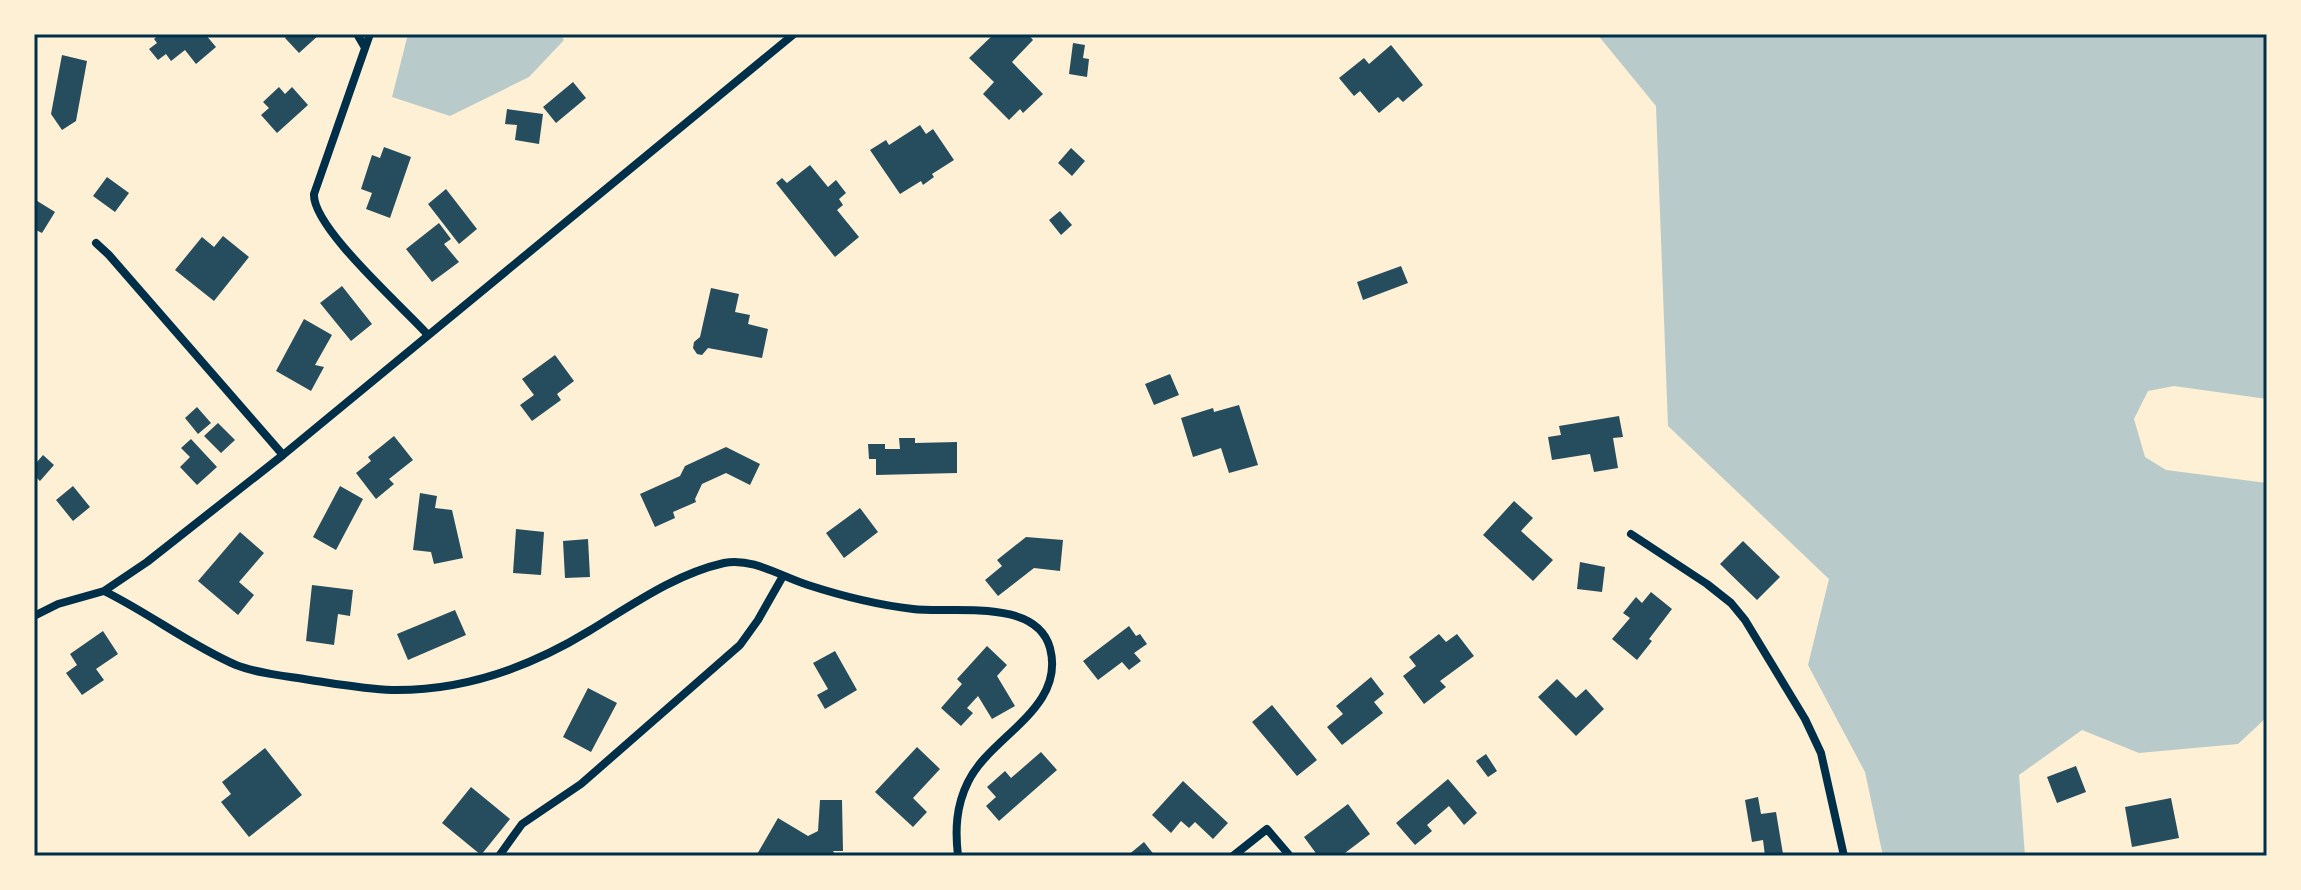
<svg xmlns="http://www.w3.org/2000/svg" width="2301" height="890" viewBox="0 0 2301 890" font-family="'Nunito Sans',sans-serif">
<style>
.green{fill:#b9caca}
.building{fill:#264d5e}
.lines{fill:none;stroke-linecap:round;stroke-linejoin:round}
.minor{stroke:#003049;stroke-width:8}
.neatline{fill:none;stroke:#003049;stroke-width:3}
</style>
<rect width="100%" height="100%" fill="#fdf0d5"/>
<path class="green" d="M408,34H560L564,40L529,77L450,116L392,97Z
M1597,34H2267V399L2174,386L2148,391L2134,419L2145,457L2166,470L2267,483V717L2238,744L2139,753L2082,730L2019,775L2025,856H1883L1865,772L1808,665L1829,579L1668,426L1656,106Z"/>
<path class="building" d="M160,34H205L216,47L196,64L185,50L171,61L166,54L158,60L149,49L157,43L154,39Z
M289,34H320L299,53L285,38Z
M994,34H1028L1033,40L1012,62L1043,94L1023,113L1020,109L1009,120L983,94L994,82L969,58Z
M1073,43L1085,45L1083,58L1089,59L1087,77L1069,74Z
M1391,45L1423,85L1403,102L1398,97L1379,113L1360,91L1354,96L1339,78L1364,58L1369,64Z
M62,55L87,61L76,121L62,130L51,114Z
M573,82L586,98L556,123L543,107Z
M279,87L285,94L292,87L308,105L277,133L261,115L269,108L263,102Z
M507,109L543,114L539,144L515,140L517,125L505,124Z
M920,125L926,134L933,129L954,160L932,174L934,177L923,185L921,181L900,194L870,150L886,140L889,145Z
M384,147L411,157L390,218L366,209L372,193L361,189L372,155L380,158Z
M1071,148L1085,161L1072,176L1058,163Z
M810,165L828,187L836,180L846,193L839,199L843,205L837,210L859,237L835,257L776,183L782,178L787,183Z
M107,177L129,193L115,212L93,196Z
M446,189L477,229L459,244L428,204Z
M34,199L55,212L42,233L34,229Z
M1060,211L1072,225L1061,235L1049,220Z
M439,223L451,239L444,244L459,262L432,282L406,249Z
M223,236L249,257L214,301L175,270L202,237L214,247Z
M1401,266L1408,283L1363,300L1357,282Z
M342,286L372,324L351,341L320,303Z
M711,288L739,294L735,312L750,315L748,324L768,329L762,358L708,348L702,355L697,354L693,348L694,342L700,337Z
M304,319L332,335L315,365L324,367L311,391L276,371Z
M555,355L574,381L557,394L561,400L532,421L520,405L534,395L522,379Z
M1170,374L1179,395L1154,405L1145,384Z
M1239,405L1258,465L1229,473L1221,448L1193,457L1181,418L1213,408L1214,412Z
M197,407L211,423L198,434L185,418Z
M1619,416L1623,437L1613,438L1618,468L1594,472L1590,454L1552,460L1548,437L1561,435L1559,426Z
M218,423L235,440L221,453L204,436Z
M394,436L413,460L389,479L394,484L376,499L356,473L371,461L368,457Z
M899,438H915V443L957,442V473L876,475V459H869L868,444H885V449H900Z
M191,439L217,467L197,485L180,467L190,457L181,448Z
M726,447L760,464L750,485L726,473L702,484L695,499L696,502L673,512L675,518L655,527L640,494L680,476L685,466Z
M43,455L54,465L40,481L34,475V459L37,462Z
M73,486L90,507L73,521L56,500Z
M340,486L363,499L336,550L313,537Z
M420,493L437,496L435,508L452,510L463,558L434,564L431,552L413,550Z
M1514,501L1533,518L1521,531L1553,560L1533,581L1483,535Z
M860,508L878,532L844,558L826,533Z
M516,529L544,532L541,575L513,573Z
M240,532L264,553L239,582L254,595L238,615L198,581Z
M1026,537L1063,540L1060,571L1034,568L998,596L985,580L1002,566L997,560Z
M588,539L590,577L565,578L563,541Z
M1743,541L1780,577L1757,600L1720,564Z
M1580,562L1605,567L1602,592L1577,589Z
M312,585L353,590L350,616L338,614L334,645L306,641Z
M1651,592L1672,609L1649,639L1652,641L1637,660L1612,639L1630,618L1623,613L1636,597L1642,603Z
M455,610L466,635L408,660L397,634Z
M1129,626L1136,636L1140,634L1147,644L1134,653L1141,661L1129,670L1122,662L1098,680L1083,661Z
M103,631L118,654L96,669L104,680L82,695L66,673L77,665L70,654Z
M1439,634L1446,642L1457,634L1474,656L1440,681L1446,687L1424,704L1403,676L1416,666L1409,657Z
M987,646L1007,665L997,676L1015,706L992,719L978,696L967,708L973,713L961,726L941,708L962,684L957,679Z
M835,651L857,690L825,709L817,695L828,689L813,663Z
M1371,677L1384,694L1374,702L1383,713L1342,745L1327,727L1343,714L1336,706Z
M1557,679L1576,698L1586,689L1604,709L1576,736L1538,697Z
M588,688L617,703L591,752L563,737Z
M1272,705L1317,760L1297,776L1252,722Z
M917,747L940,769L913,798L927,812L913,827L875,792Z
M265,748L302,795L249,837L221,802L231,794L222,782Z
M1041,752L1057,770L999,821L986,806L996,797L987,787L1005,771L1011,778Z
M1486,754L1497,771L1488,777L1476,761Z
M2076,766L2086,792L2057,803L2047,777Z
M1448,779L1477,813L1464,825L1449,806L1427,825L1432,831L1415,845L1396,823Z
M1183,781L1228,823L1213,839L1195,822L1189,828L1181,821L1171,833L1152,815Z
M471,787L510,819L481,855L442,823Z
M1758,797L1761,814L1776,812L1783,854L1765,856L1763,840L1752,842L1745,800Z
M2171,798L2179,838L2132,847L2125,807Z
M820,800H842L843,851H833L836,856H756L778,818L808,836L818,831Z
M1348,804L1370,834L1341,856H1318L1304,837Z
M1144,842L1155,856H1127Z"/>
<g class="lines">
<path class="minor" d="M357,34L364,46
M370,34L314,194C312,227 403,307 428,335
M96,243L109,255L283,455
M1631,534L1707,584L1731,603L1745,620L1805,719L1821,753L1844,856
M104,591L147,562L283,455L794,34
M34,616L58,604L104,591C149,613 190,645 236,665C259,674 286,676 310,680C337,684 365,689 392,690C463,691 530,667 589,631C632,605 675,574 724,563C752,557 782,577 808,585C842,596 878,605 913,609C951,614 1036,597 1050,648C1066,709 990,736 968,782C956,806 955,830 958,856
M499,856L522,824L581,784L740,645L758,620L783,576
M1233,856L1267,829L1290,856"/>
</g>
<rect width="2301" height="890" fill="none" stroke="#fdf0d5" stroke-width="72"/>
<rect x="36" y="36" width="2229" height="818" class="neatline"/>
</svg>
